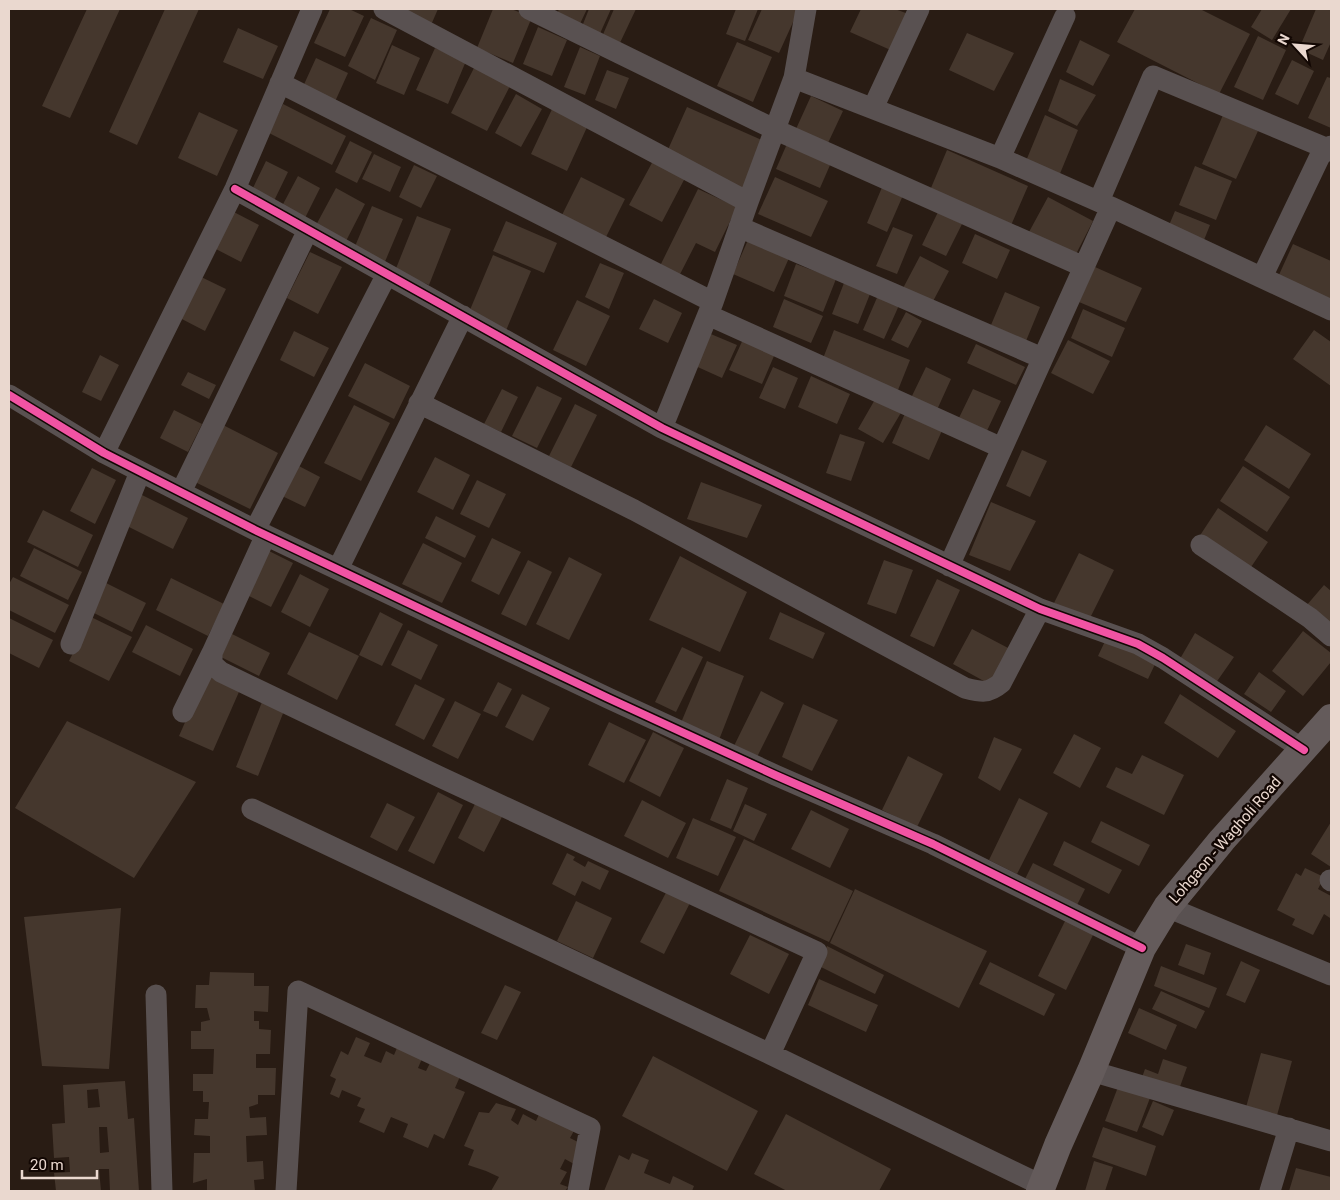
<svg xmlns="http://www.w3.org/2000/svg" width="1340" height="1200" viewBox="0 0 1340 1200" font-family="Roboto,sans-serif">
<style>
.building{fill:#45372d;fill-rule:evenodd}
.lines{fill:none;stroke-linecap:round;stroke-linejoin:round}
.street{stroke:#595151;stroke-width:21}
.primary{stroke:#645b5b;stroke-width:28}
.cycleway-casing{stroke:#120703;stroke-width:11}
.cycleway{stroke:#f153a3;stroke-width:8}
.labels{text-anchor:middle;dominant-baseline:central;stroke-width:5;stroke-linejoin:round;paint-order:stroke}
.street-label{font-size:15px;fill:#ead8cf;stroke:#120703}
</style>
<rect width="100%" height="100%" fill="#291c14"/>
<path class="building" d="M87,9H120L70,118L42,106Z
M165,9H199L137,145L109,132Z
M330,9H349L364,16L345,57L314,43Z
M400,9H438L431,25Z
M493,9H511L532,17L513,63L477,48Z
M559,9H587L578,28L556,17Z
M589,9H611L598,38L581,29Z
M614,9H636L618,47L601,39Z
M736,9H758L745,41L726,34Z
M762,9H799L779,53L748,40Z
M861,9H895L911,15L895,52L850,32Z
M1135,9H1200L1250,34L1219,94L1117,42Z
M1262,9H1291L1272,40L1251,27Z
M1316,9H1331V42L1323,60L1299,49Z
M371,18L397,30L375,80L348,66Z
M538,27L567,40L552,76L523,64Z
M238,28L278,46L263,79L223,62Z
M967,33L1014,53L994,91L949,70Z
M1258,36L1286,50L1263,100L1234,87Z
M1080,40L1110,55L1093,86L1066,72Z
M737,42L772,57L753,102L717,86Z
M392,45L420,58L404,95L376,83Z
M580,47L600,56L585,95L564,87Z
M435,48L466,61L448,104L416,90Z
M316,58L348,73L333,106L301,91Z
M1292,60L1314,71L1298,105L1275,94Z
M474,68L511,84L487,131L451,113Z
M607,70L629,78L616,109L595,100Z
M1327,77L1331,78V128L1308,118Z
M1060,79L1096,95L1077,126L1048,111Z
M516,94L542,109L521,147L495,133Z
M811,96L843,111L828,143L796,129Z
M283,104L346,136L332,165L269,133Z
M553,107L588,125L567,171L531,154Z
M687,107L764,141L744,190L666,154Z
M199,112L238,130L217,176L178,158Z
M1045,115L1078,130L1059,176L1026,161Z
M1223,115L1258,131L1236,179L1202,164Z
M790,137L834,156L820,188L776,169Z
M350,141L372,152L357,183L335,172Z
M947,150L1028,186L1009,230L928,195Z
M374,154L401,167L390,192L362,179Z
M266,161L288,172L272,205L250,194Z
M653,161L685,178L662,222L629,205Z
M414,165L437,176L421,208L399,197Z
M1195,166L1232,181L1216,220L1179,205Z
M298,176L320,188L305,218L282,206Z
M581,177L625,199L605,239L561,217Z
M775,177L828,201L811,237L758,214Z
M883,185L904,193L887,232L867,223Z
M336,188L365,204L345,243L315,227Z
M698,189L737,207L715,252L696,243L676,282L657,272Z
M1048,197L1093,221L1075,256L1029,232Z
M372,206L403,219L384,264L353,251Z
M230,210L259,225L241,262L212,247Z
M1175,211L1210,225L1202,245L1167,230Z
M938,212L962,224L946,256L922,245Z
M417,216L451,229L429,285L395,271Z
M506,221L557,243L544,273L493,251Z
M893,227L913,235L897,274L876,266Z
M975,234L1010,250L997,279L962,263Z
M748,240L789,258L774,292L733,274Z
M1293,244L1331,261V302L1278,277Z
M310,252L342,267L318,314L287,298Z
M493,255L531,271L505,333L467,317Z
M920,256L949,271L930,307L901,292Z
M600,263L624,273L609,309L585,297Z
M796,264L836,279L823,312L784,296Z
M1095,267L1142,288L1126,322L1079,302Z
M197,275L226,289L205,331L176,316Z
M844,283L870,294L858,324L832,314Z
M1005,292L1040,307L1026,341L991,325Z
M879,293L900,303L884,339L863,330Z
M654,299L682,313L668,343L639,329Z
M784,299L823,316L811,343L773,327Z
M577,300L610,316L586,366L553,350Z
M1083,309L1125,328L1112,357L1071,338Z
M906,312L922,321L908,348L891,340Z
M834,330L910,360L898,390L822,361Z
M1314,330L1331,342V386L1293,359Z
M294,331L329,348L314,377L280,360Z
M706,332L737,345L722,378L691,364Z
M745,335L777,349L762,384L729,370Z
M1068,340L1110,361L1093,394L1051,373Z
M976,344L1025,367L1016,385L967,363Z
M100,355L119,365L101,401L82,392Z
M365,363L410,386L394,419L348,396Z
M773,367L798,378L785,409L759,398Z
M926,367L951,379L936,412L910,400Z
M188,372L216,385L209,399L181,385Z
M811,376L850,394L837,424L798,407Z
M537,386L562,398L537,448L512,436Z
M502,389L518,397L501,432L484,424Z
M973,389L1001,401L985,435L957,422Z
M877,396L902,411L883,443L858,429Z
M575,404L597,415L571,467L549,456Z
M354,405L390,423L361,481L324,463Z
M907,409L944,426L929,460L892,443Z
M174,410L202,424L188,452L160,438Z
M223,425L278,453L250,509L195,482Z
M1266,425L1311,454L1289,489L1244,460Z
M840,434L865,442L851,481L826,473Z
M1022,450L1047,461L1030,497L1006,486Z
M435,457L470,475L453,510L417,492Z
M295,464L320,477L305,507L280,495Z
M1243,466L1290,497L1267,532L1220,501Z
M92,468L116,480L95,524L70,511Z
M477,480L506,494L489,528L460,514Z
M701,482L762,505L747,538L687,519Z
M140,494L188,518L173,549L125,525Z
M991,502L1036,521L1010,571L969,555Z
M1218,508L1268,542L1247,573L1197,540Z
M43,510L93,535L78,567L27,542Z
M436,516L476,536L465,558L425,538Z
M492,538L521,552L499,595L471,581Z
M423,543L462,563L442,603L402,584Z
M34,548L82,572L68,600L20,576Z
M265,549L293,563L271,607L243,593Z
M1079,553L1114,570L1089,620L1054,603Z
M680,556L747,592L720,652L649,620Z
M569,557L602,574L569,640L536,624Z
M528,560L552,572L526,626L501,614Z
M884,560L913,570L896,614L867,604Z
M300,574L329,589L310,627L281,612Z
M13,577L69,605L55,633L9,610V584Z
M171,578L224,604L208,636L156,610Z
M937,579L960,590L934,647L910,636Z
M102,581L146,603L132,632L88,610Z
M1324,585L1331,591V627L1306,606Z
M380,612L403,624L382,666L359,655Z
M780,612L825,633L813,659L769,639Z
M91,617L132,637L109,681L69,661Z
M9,618L53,640L39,668L9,653Z
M146,625L193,649L180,676L132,652Z
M972,629L1010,649L991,685L953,664Z
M408,630L438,645L421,680L391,665Z
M1303,631L1331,653V662L1303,696L1272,671Z
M309,632L359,656L337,700L287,674Z
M1195,633L1234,657L1213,687L1177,664Z
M232,634L270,653L259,676L221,657Z
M1108,635L1158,658L1148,679L1098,656Z
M682,647L703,657L676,712L655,702Z
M707,661L744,676L717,745L680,725Z
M208,670L242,685L213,751L179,736Z
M1259,672L1286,691L1271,712L1244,694Z
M498,682L512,689L497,717L483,711Z
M415,684L445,699L424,740L395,725Z
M761,691L784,703L754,763L731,752Z
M522,694L550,708L533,741L505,727Z
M1180,694L1236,731L1218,758L1164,723Z
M455,701L481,714L458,759L432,746Z
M262,702L284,711L258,776L236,767Z
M803,704L838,720L812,771L782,757Z
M67,721L196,782L134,878L15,808Z
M609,722L646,740L624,783L588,765Z
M653,732L684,748L660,797L629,781Z
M1074,734L1101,748L1080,788L1053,773Z
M994,737L1022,749L1000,791L978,778Z
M1142,755L1184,775L1164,815L1106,787L1116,767L1132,774Z
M908,756L943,774L917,827L882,810Z
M727,779L748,788L731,829L710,820Z
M438,792L463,805L434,864L408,851Z
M1019,798L1048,813L1017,874L989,860Z
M642,800L686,823L668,858L624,836Z
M476,802L503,815L484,852L458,838Z
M387,803L415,817L397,851L370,837Z
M745,804L767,814L754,841L733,831Z
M811,810L849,829L830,868L791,849Z
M693,818L736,837L718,876L676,858Z
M1101,821L1150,845L1139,866L1091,842Z
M1331,822V867L1311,854Z
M744,839L853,891L829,942L719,891Z
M1064,841L1122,870L1109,894L1053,865Z
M567,853L575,857L573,860L585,867L588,861L609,871L600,890L582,881L575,896L552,884Z
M1033,863L1085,889L1074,911L1022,885Z
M1305,868L1324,877L1318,889L1331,896V916L1330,918L1324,914L1313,935L1292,925L1295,919L1277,910L1296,873L1301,876Z
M670,885L693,897L664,954L640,942Z
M855,889L987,951L959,1008L830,943Z
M576,901L612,918L593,958L557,941Z
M121,908L109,1069L42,1066L24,917Z
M1067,917L1095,931L1066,990L1038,976Z
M750,935L789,954L769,994L730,974Z
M1186,944L1211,953L1204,975L1178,965Z
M827,946L884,975L875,994L817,965Z
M1241,961L1260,970L1245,1003L1226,995Z
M990,962L1055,994L1044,1016L979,984Z
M1161,966L1217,988L1209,1008L1154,986Z
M210,972L254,973V986H269L268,1012L254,1011V1021H259V1029L271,1030L270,1054H256V1068H276L275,1095H258V1104L249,1107L250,1118L266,1117L267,1135L246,1136L247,1162L263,1161L264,1179L254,1180L255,1191H207V1179L193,1183L194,1153H210V1136L194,1135L195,1119H208L209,1102H203V1091H193V1074H213L214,1049H191V1031H201V1022L210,1020L207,1008H195L196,985H209Z
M819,979L878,1005L866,1032L808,1005Z
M505,985L521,992L497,1040L481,1033Z
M1161,991L1205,1011L1196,1029L1152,1009Z
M1139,1008L1177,1025L1166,1050L1128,1033Z
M356,1037L370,1043L364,1056L381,1063L386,1051L394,1055L399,1043L424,1054L418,1068L426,1071L432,1059L462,1072L455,1088L465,1092L444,1139L434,1134L428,1148L403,1137L408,1124L391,1117L384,1133L359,1122L365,1109L357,1106L361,1098L342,1090L339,1098L330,1094L336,1079L330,1076L341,1051L348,1055Z
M1261,1053L1292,1061L1276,1119L1245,1111Z
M653,1056L758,1111L727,1171L622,1116Z
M1163,1059L1187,1067L1177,1095L1140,1083L1145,1069L1158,1074Z
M125,1081L128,1119L134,1118L139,1191H110L109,1169H99L101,1191H56L54,1173L70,1172L69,1157L54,1158L52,1124L65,1123L63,1085ZM98,1089L100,1107L88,1108L87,1090ZM99,1127H107L109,1152L100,1153Z
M1118,1087L1150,1098L1137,1132L1105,1121Z
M1153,1101L1174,1110L1163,1136L1142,1127Z
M496,1103L516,1109L511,1120L518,1125L523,1114L536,1121L541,1110L575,1129L570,1138L584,1145L574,1164L565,1159L560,1169L567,1172L560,1184L568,1187L565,1191H491L499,1177L486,1171L468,1165L474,1150L464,1146L479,1112L489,1113Z
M786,1114L891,1169L879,1191H787L754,1174Z
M1103,1127L1156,1146L1146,1176L1092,1157Z
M632,1153L649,1160L644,1173L670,1184L673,1176L694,1186L692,1191H604L619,1155L629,1160Z
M1094,1161L1113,1167L1105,1191H1085Z
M1296,1168L1331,1177V1191H1289Z"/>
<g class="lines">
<path class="street" d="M384,9L748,202
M529,9L776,130L1084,267
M794,78L1000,158L1111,207L1331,310
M280,83L713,302
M873,108L919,9
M1000,158L1065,16
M235,189L662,428L1040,609L1138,644L1163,658L1304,750
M1099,201L1153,76L1328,149
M739,227L1042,358
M1262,277L1320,156L1331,146
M708,315L1002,448
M9,395L104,453L255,530L608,698L775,775L933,844L1142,948
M419,403L634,510L965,688C981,692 988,694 1001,683L1040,609
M662,428L713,302L748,202L794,78L806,9
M104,453L235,189L312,9
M181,492L308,230
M255,530L387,274
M266,535L212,653V664L221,672L440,777L817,952L770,1054L1041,1185
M1201,545L1310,618L1331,636
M949,566L1111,207
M338,569L463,316
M71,644L140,472
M183,712L212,653
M252,809L770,1054
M1330,880L1331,881
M1167,907L1331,975
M156,995L162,1191
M1091,1071L1331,1141
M286,1191L298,991L590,1128L578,1191
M1270,1191L1289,1128"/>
<path class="primary" d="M1040,1191L1058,1145L1091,1071L1142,948L1167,907L1222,840L1331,718"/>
<defs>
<path id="cycleway" d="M235,189L662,428L1040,609L1138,644L1163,658L1304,750
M9,395L104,453L255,530L608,698L775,775L933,844L1142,948"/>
</defs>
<use href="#cycleway" class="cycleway-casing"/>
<use href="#cycleway" class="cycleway"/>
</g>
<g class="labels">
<g class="street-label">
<text transform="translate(1225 840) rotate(-49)">Lohgaon - Wagholi Road</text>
</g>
</g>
<rect width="1340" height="1200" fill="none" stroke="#ead8cf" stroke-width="20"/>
<g transform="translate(1295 45) rotate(296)" stroke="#120703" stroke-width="4" paint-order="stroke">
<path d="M0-4L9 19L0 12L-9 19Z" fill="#ead8cf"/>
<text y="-8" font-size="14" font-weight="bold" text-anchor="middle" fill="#ead8cf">N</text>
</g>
<path d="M22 1170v8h75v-8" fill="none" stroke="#ead8cf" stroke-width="2.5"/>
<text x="30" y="1170" font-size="15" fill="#ead8cf" stroke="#120703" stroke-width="4" paint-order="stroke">20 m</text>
</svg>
